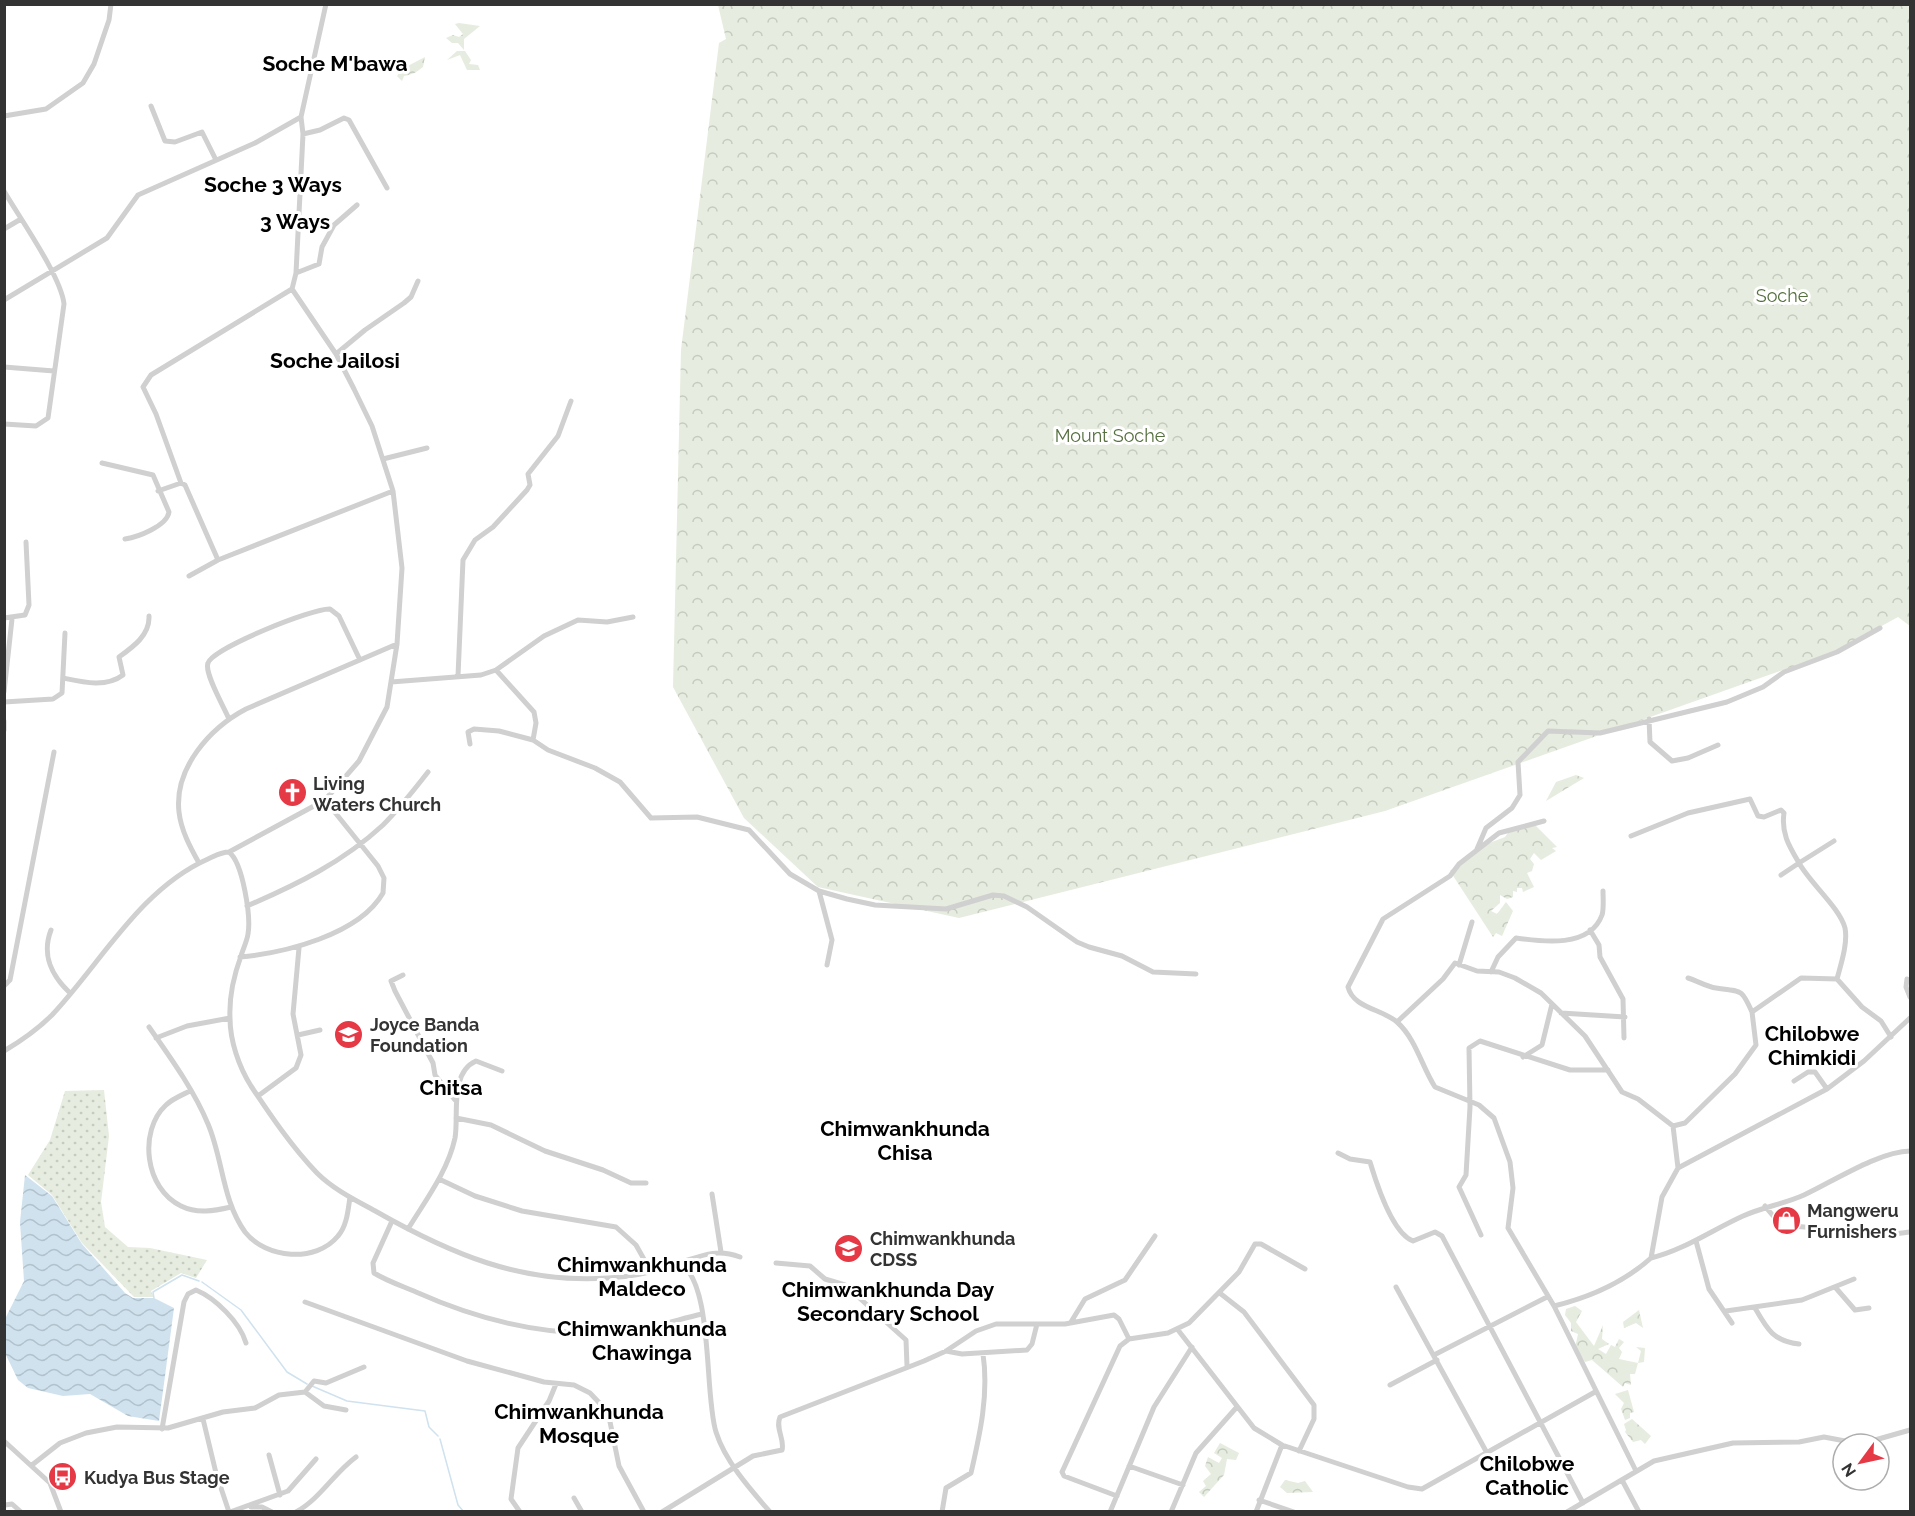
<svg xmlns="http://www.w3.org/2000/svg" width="1915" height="1516" viewBox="0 0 1915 1516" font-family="Raleway,sans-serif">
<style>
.grass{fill:url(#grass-dots)}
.forest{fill:url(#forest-crowns)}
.water{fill:url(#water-waves)}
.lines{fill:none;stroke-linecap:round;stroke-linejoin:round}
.stream{stroke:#cfe2ee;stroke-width:1.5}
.minor{stroke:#d0d0d0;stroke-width:5}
.labels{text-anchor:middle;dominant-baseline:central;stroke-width:6;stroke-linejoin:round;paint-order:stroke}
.park-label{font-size:18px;fill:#56703f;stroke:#fff}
.poi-label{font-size:18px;font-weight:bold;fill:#333;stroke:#fff;text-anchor:start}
.quarter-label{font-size:21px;font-weight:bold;fill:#000;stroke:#fff}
</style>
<defs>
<pattern id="grass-dots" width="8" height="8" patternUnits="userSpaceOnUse" patternTransform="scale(1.5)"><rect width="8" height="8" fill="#e6ecdf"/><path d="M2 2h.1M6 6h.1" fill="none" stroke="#c6cbc0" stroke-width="1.8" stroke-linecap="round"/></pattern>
<pattern id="forest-crowns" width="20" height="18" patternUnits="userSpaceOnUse" patternTransform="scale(1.5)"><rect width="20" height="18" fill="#e6ecdf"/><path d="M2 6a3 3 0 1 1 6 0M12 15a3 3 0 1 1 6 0" fill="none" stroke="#c6cbc0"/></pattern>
<pattern id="water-waves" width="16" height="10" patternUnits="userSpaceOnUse" patternTransform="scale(1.5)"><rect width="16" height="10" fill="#cfe2ee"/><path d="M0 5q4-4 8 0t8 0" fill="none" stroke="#b2c2cd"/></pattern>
</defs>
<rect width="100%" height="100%" fill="#fff"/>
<path class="grass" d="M104,1090L109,1136L101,1202L105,1227L128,1247L150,1248L207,1260L196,1278L181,1273L151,1291L154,1297H134L82,1243L52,1195L28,1175L50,1140L65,1091Z"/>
<path class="forest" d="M718,5H1910V626L1898,617L1834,652L1385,811L959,918L818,887L744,818L673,687L681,350L719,43L726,39Z
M459,23L480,26L464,39V50L458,43H452L446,38L453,35L459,37L463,34L455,24Z
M457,51H465L471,60L469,64L478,65L480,70H467L460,55L447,60Z
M425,57L423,67C415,73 414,74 404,76L402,81L397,76L402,69Z
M1576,775L1584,778L1546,801L1556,782Z
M1535,825L1557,847L1552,848L1556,851L1541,860L1534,853L1530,859L1534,864L1532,871L1527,873L1534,887L1523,892L1522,888H1517V892L1513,891V897L1507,899L1500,895V903L1491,911L1497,914L1506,902L1513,911L1502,936L1496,933L1493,937L1450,871L1479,847L1505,837L1510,830Z
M1575,1306L1582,1311L1576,1322L1594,1346L1603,1325L1602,1339L1609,1344L1598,1349L1606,1354L1611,1345L1615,1347L1619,1339L1624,1342L1619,1348L1622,1352L1619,1359L1638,1363L1641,1351L1636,1347L1645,1348L1644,1362L1638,1363L1635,1374H1630L1631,1385L1625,1383L1623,1387L1592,1360L1585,1362L1575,1348L1578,1334L1571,1331V1323L1565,1315L1566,1309Z
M1639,1310L1643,1328L1636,1323L1624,1328L1623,1322Z
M1628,1390L1634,1412L1630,1413V1418L1625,1420L1621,1409L1624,1403L1615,1394Z
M1632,1419L1651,1436L1645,1444L1641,1440L1633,1442L1625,1432L1626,1430L1624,1424Z
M1220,1443L1239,1453L1236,1460L1227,1459L1224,1475L1204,1497L1199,1492L1206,1486L1203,1481L1211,1474L1205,1466L1208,1457L1219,1463L1222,1458L1214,1453Z
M1285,1480L1298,1483L1305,1481L1313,1492L1287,1493L1280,1487Z"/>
<path class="water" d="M25,1175L52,1196L82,1244L125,1293L133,1298H154L174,1308L159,1421L128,1416L90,1394L63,1396L28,1388L18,1380L5,1353L4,1321L24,1281L20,1222Z"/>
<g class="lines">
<path class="stream" d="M202,1282L241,1310L287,1372L307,1384
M154,1298L153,1292L182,1275L199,1281
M312,1386L347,1401L425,1411L429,1427L438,1436
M440,1439L458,1505L464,1512"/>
<path class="minor" d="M151,106L165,141L175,142L202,132L216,160
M4,116L46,109L83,83L94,64L109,20L111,4
M303,134L320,130L344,118L349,120L387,188
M4,191C19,217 61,276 64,304L48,418L36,426L4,424
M4,229L21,219
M296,273L319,264L322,247L334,225L357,205
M4,300L107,238L138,195L255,143L301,117
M336,354L365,330L404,303L411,297L418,281
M4,367L54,371
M383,459L427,448
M102,463L153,475L169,512C167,526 138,537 125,539
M181,483L156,414L143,387L151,375L292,289
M158,491L181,483L185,485L218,560
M189,576L218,560L393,491
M4,618L25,615L29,605L26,542
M458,676L463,560L475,540L493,527L527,490L530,485L528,474L558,436L571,401
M63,678C82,682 106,688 123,675L119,657C133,647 150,635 149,616
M391,682L481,675L496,670
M4,692L12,619
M4,702L53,699L62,693L65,633
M229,719C224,707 204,673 208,663C213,648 313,608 330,609L339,616L360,660
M1649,719L1650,742L1672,761L1688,758L1718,745
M4,721V730
M533,740L536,723L534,712L496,670L544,636L578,620L607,622L633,617
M470,744L468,732L474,729L499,731L533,740L548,750L595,768L620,782L651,818L697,817L749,830L790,874L819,891L847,899L875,905L946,909L993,895L1004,896L1027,907L1077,942L1089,947L1122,956L1153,972L1196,974
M1544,821L1499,833L1459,864L1450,876L1383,919L1348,987C1353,1008 1382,1009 1397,1022C1416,1039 1422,1067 1435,1087L1479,1105L1494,1118L1510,1162L1513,1188L1508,1228L1554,1306L1636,1471
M1631,836L1688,813L1750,799L1758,816L1764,817L1781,810L1784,813C1781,833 1789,846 1799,863L1781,875
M1834,841L1799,863C1810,883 1840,908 1845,928C1848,943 1841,964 1837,979
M1477,849L1486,828L1512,808L1520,795L1518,762L1548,731L1600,733L1727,702L1763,687L1784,672L1837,652L1880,628
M229,852L325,800L359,761L387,707L397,644L402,568L393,491L372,426L354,389L336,354L292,289L296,273L303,134L301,117L326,4
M199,863C190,847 181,830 179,812C174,768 210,728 246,709L397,644
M819,891L832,940L827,965
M247,906C296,885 343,862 383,825C399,809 414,790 428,772
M51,930C41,956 52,976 70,993
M1590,930L1599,945L1600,957L1623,999L1624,1038
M240,957C284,953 359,935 383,893L384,878L378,866L325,800
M1459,965L1472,922
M1491,972L1498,957L1516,938C1543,942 1590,948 1602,915C1604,909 1603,898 1603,891
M403,975L391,981L395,991L433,1063L435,1075L455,1100
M1688,978C1698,981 1707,987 1716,988C1741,992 1741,987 1752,1012L1801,978L1837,979
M1837,979L1862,1007L1881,1021L1891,1037
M1907,979L1906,987L1910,997
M4,986L10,980L54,752
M1561,1013L1625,1017
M1397,1022L1443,979L1455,963L1477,971L1499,972L1515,978L1541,993L1585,1036L1622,1092L1638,1099L1673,1126L1685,1123L1735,1074L1756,1045L1752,1012
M149,1027C170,1057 194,1090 208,1124C223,1159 222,1200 245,1232C266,1259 316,1263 338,1236C347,1226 348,1210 350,1197
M298,1035L320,1030
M156,1038L187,1026L230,1018
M4,1051C21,1041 38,1029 52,1015C101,963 140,889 208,859C215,856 221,852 229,852C243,863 251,917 248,934C247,941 243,949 241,956C234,975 229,997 230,1018C230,1041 239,1067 251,1086C271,1116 292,1147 317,1173C334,1190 357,1201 377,1212C451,1254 521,1284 608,1278C631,1277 658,1271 679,1263C701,1256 716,1248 740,1257
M1523,1057L1542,1045L1552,1004
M1794,1081L1808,1072H1815L1827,1089
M190,1091C182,1095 172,1099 166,1105C138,1131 145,1189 181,1206C197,1214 214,1211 231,1207
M258,1096L296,1068L301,1055L293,1014L299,948
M456,1118L491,1125L545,1151L603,1170L631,1183H646
M1673,1126L1678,1168
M1338,1153L1350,1159L1370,1162C1376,1182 1392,1233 1413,1241L1435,1232L1442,1236L1583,1503
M439,1179L475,1196L522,1211L616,1227L636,1245L650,1270
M712,1194L721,1252
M1765,1206C1786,1233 1783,1223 1813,1228C1819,1229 1824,1234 1830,1235C1858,1240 1883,1235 1910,1232
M392,1221L373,1263L374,1273C387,1281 402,1286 416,1292C481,1321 550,1338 621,1332C649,1329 676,1320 702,1314
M408,1229C425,1201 448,1171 455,1138C459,1116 449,1073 476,1061L502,1071
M1481,1235L1459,1187L1466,1175L1470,1107L1469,1048L1480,1041L1570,1070H1608
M1696,1241L1709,1289L1732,1323
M1651,1258C1684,1250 1712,1230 1743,1216C1763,1207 1784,1204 1804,1195C1832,1182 1880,1151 1910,1151
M680,1263C714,1284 704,1395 716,1432C725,1461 750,1489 770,1512
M776,1263L810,1266L825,1279L845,1285L906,1340L907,1366
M1396,1287L1487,1453
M1835,1287L1855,1310L1869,1308
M1221,1294L1244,1312L1314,1405V1419L1299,1451
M305,1302L467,1361L544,1382L574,1385L590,1393L608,1412L619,1466L644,1512
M1554,1306C1591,1297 1623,1283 1651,1258L1662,1197L1678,1168L1827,1089L1864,1061L1910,1018
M1755,1308C1767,1329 1773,1341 1799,1344
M1726,1311L1802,1300L1854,1279
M1071,1322L1085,1299L1125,1280L1155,1236
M1178,1330L1254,1428L1282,1445L1256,1512
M946,1351L962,1354L1027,1350L1032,1344L1037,1324
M1434,1355L1547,1297
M1390,1385L1437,1360
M305,1392L314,1381L326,1383L364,1367
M203,1419L216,1473L229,1512
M162,1429L184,1302L188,1294L196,1290C215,1298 240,1322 246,1343
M4,1441L50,1483L61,1512
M1282,1445L1408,1487L1422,1489L1595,1392
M269,1455L280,1495
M32,1465L60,1443L86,1433L117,1427L168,1428L223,1412L255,1408L279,1395L305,1392L324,1406L346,1410
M1129,1466L1183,1485
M1622,1480L1639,1512
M1117,1496L1064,1476L1062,1472L1120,1346L1129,1339L1168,1333L1189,1323L1239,1272L1255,1244H1261L1305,1269
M574,1498L582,1512
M1259,1500L1294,1512
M5,1505L12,1504L21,1512
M251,1507H262L272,1512
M230,1512L288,1491L316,1459
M296,1512C320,1499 334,1473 356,1457
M520,1512L511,1499L518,1448L549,1401L556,1384
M662,1512L753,1456L782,1450C785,1439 775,1429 780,1417L924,1361L946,1351L976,1331L996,1324H1065L1114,1315L1119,1319L1129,1339
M942,1512L946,1488L971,1473C980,1434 989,1394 983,1354
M1110,1512L1154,1407L1192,1347
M1171,1512L1196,1453L1236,1408
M1567,1512L1654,1461L1733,1443L1799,1442L1824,1437L1861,1444L1910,1430"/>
</g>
<defs>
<symbol id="church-disc" viewBox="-11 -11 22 22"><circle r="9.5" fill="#e63946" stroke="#fff"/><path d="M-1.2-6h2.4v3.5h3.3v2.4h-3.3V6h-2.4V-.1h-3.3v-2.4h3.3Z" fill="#fff"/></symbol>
<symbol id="school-disc" viewBox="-11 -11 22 22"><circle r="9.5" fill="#e63946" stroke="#fff"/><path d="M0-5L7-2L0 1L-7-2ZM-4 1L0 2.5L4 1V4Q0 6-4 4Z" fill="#fff"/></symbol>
<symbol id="shop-disc" viewBox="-11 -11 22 22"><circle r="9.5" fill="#e63946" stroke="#fff"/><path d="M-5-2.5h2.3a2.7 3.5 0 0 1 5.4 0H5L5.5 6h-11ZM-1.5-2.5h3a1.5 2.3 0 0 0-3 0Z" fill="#fff"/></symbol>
<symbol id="bus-disc" viewBox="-11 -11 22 22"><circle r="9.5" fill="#e63946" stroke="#fff"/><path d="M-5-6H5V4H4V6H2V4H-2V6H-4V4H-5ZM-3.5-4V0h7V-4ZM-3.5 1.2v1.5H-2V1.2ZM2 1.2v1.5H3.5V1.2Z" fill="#fff"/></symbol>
</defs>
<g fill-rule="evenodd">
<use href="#church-disc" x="276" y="776" width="33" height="33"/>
<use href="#school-disc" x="332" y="1018" width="33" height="33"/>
<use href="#shop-disc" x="1770" y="1204" width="33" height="33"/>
<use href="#school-disc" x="832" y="1232" width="33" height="33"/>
<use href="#bus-disc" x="46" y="1460" width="33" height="33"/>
</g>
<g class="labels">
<g class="park-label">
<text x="1782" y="295">Soche</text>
<text x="1110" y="435">Mount Soche</text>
</g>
<g class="poi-label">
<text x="313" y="783">Living<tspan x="313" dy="21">Waters Church</tspan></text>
<text x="370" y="1024">Joyce Banda<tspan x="370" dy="21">Foundation</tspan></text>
<text x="1807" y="1210">Mangweru<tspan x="1807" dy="21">Furnishers</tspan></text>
<text x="870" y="1238">Chimwankhunda<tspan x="870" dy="21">CDSS</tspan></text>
<text x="84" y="1477">Kudya Bus Stage</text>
</g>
<g class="quarter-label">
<text x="335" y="63">Soche M'bawa</text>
<text x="273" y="184">Soche 3 Ways</text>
<text x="295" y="221">3 Ways</text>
<text x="335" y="360">Soche Jailosi</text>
<text x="1812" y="1033">Chilobwe<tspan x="1812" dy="24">Chimkidi</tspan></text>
<text x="451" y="1087">Chitsa</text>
<text x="905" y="1128">Chimwankhunda<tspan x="905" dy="24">Chisa</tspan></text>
<text x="642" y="1264">Chimwankhunda<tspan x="642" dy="24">Maldeco</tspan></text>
<text x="888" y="1289">Chimwankhunda Day<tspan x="888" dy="24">Secondary School</tspan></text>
<text x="642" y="1328">Chimwankhunda<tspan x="642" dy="24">Chawinga</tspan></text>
<text x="579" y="1411">Chimwankhunda<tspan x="579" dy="24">Mosque</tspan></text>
<text x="1527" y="1463">Chilobwe<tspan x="1527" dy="24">Catholic</tspan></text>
</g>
</g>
<rect width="1915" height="1516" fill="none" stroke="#333333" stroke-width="12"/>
<g transform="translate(1861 1462) rotate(237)"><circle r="28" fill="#ffffff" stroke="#adadad" stroke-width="1.5"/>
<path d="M0-4.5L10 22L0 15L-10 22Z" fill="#e63946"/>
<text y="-9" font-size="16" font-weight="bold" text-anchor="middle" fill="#333333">N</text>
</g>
</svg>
